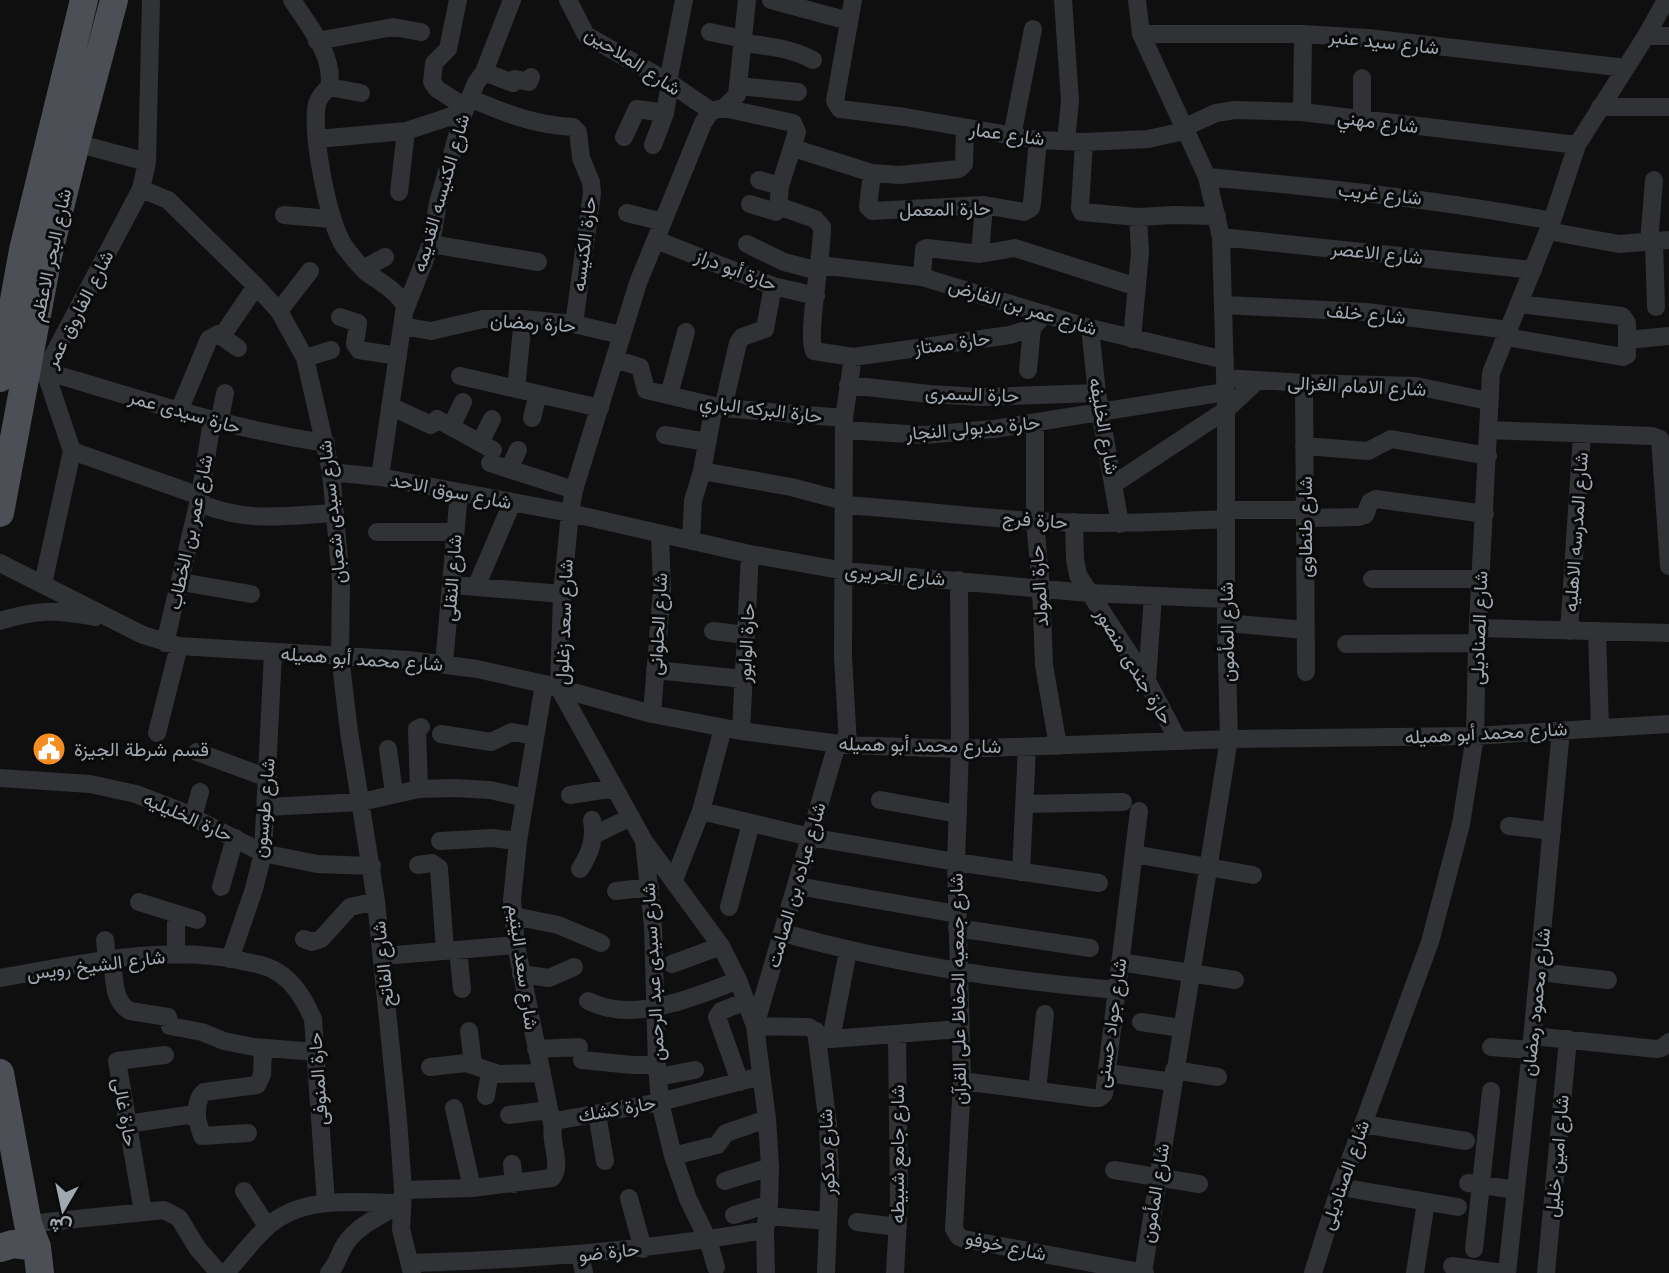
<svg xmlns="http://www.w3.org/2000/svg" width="1669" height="1273" viewBox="0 0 1669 1273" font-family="Poppins,Vazirmatn,sans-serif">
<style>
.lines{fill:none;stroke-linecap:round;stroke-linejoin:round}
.minor{stroke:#303235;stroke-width:18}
.primary{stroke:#4c4f55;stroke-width:28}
.labels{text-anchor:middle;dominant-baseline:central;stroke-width:6;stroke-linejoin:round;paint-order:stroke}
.street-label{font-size:19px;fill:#a0a8b2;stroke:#0a0a0b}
.poi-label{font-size:19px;fill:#a0a8b2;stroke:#0a0a0b;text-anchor:start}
</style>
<rect width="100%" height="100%" fill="#0f0f10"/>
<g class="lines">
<path class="minor" d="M292,0C308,25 335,56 329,87C324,92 319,97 317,104C311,133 328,222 344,246C350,254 358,264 365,271C378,281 398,291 405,306L380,477
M458,0L448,49L434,63L432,82L437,89L465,107
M568,0L586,35L670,83L711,111
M747,0L737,95L724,108L711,111L703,123L638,283L574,490L570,513L562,594L559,688L644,841L721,946L738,980L755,1026L767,1119L770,1167L769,1204L765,1230L766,1273
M771,0L849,21
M853,0L835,101L840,109L905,117L1038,140L1084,142L1148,139L1184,131
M1063,0L1070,101L1066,141
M1137,0L1141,34L1207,177L1221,237L1226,410V623L1229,739L1143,1273
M710,32L743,39
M1141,34H1303L1368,38L1626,68
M1646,36H1669
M317,41L393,27L421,32
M743,43C768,46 790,48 813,60
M484,72L513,83L515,79L529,82L531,77
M668,82L684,0
M739,86L798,92
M329,87L361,93
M469,98C505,113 533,125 573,127L578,132L581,158L591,182L592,193L574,324
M1600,107H1669
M724,108L793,123L797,132L780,186L778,210L776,212L750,204
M1302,112L1303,34
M1362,120V78
M1183,128L1216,113L1235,110L1302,112L1577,145
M1012,136L1033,29
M624,137L637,109L665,113
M317,139L406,131L464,112
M1084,142L1080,208L1082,212L1138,217L1174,215L1217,216
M76,143L147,162
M653,145L665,113L670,83
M793,148L872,173L899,175L959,169L964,164L965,128
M872,173L868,207L872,211L984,205L1024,212L1031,208L1032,203L1038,140
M1207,177C1324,188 1436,199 1552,221
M759,180L780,186
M141,189L168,200L256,286L279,311L305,358L331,472L341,581L340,656L349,732L376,901L398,1119L403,1190L401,1229L412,1273
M399,192L406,131
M778,206L815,219L822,227C823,253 806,334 814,351L853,357L1010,335L1032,328L1045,314
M627,213L663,222
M284,215L331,219
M1548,231L1619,244L1669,240
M1221,237L1533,270
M656,240L773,286L816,296
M1654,242L1656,307
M1649,243L1654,180
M431,244L538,262
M747,244L784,262L819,271
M980,254L984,205
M819,265L922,277L1090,328L1225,360
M363,269L385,257
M922,277L924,249L927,248L980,254L1015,248L1137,287
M1224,305L1366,312L1509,330
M405,310L431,244L438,203L464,112L476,83L484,72L512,0
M279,311L310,271
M340,317L358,323L355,344L359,350L398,356
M402,326L431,331L483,319H523L574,324L621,335
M1090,328L1097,393L1120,524
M222,336L256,286
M1506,337L1623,357L1627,355V323L1622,316L1519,304
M1132,339L1140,252L1138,217
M1627,340L1669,336
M305,358L331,350
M615,359L640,367L646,390L723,408L844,418
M1028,370L1032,328
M45,371C138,399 230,429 326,443
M460,376L600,408
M1225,378L1304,383L1416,386L1488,401
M1304,383L1306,672
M848,385L929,394L982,397L1097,393
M516,389L523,319
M669,395L686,332
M390,406L431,425L437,419L493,450
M723,408L738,343L742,337L765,329L773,286
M179,411L209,339L218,334L238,348
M532,418L538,394
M219,423L225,393
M1035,424V521L1041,589L1044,665L1058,746
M451,427L463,402
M844,430L924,435L994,429L1225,392
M1488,430L1652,436L1660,439L1669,566
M665,435L707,442
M480,443L492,419
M1304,446L1368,451L1391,439L1488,456
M72,451L200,496
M490,463L574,490
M509,469L518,450
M702,471L791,487L844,501
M331,472L380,477L570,513L750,554L845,571L1089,593L1226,599
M1114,484L1226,410L1257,381
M199,503C247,523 284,516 335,513
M844,505C907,509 971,517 1035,521C1098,525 1162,522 1226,519
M1226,510H1305
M1305,518L1359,517L1365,515L1370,502L1376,499L1485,514
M1074,522L1075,559L1078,575L1147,681L1178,740
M377,532H455
M691,541L693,501L702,471L714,406
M0,563L143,635L179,646L409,660L477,669L544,684L652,714L741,731L848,745L960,749L1229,739L1475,736L1669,724
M1372,579H1481
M959,580L960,749L956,862L962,1081L954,1229L959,1237L964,1239L1145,1273
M181,582L251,594
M43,584L72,451L45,371L141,189L147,162L151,0
M452,585L562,594
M476,587L512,503
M0,621C38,609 57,610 95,617
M1226,623L1306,630
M1478,628L1669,633
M713,631L746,635
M1569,631L1582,434
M1597,631L1600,727
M165,643L200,496L212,421
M1346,644L1477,643
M444,664L459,492
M655,670L744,679
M1147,681L1153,596
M544,684L518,841L512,900L516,945L552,1124
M652,714L662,589L660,535
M741,731L750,554
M157,733L179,646
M441,734L491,742L512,732L535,736
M837,744L755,1026L809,1027L823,1037L831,1039L960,1029
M848,745L843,657L844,418L853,357
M388,749L394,793
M197,752L268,778
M0,778L90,784L136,794L180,811L263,853L317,864L372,866
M419,789L417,729L421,727
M570,795L615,788
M880,800L958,814
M1025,804L1123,802
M267,807L361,802L419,789L454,788L490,790L525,798
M701,811L810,837L956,862L1099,883
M193,817L200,792
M1509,826L1552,831
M594,835L631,817
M440,841L492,838L518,841
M644,841L653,926L657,1065L660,1102L673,1156L688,1199L708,1240L716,1267
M1134,854L1253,875
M418,865L432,863L439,868L445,951
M580,869C591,852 595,840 592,820
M1021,872L1027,747
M674,880L701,811L723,728
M797,886L957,914
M221,887L235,838
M616,891L650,887
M139,902L197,920
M729,907L751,823
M514,916L558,925L601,943
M957,928L1090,948
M783,933C895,964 1001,980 1117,990
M304,939L312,942L321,939L350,907L376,901
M105,940L107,961
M458,950L462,989
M176,955V914
M383,956L516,945
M230,959L254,889L263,853L273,653
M112,960C115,978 112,1001 130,1011L168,1017L170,1026L202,1032L224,1041L254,1047L316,1052
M1120,962L1235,980
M672,964L721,946
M1539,972L1608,980
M521,974L549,978L574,967
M0,978C78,965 159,944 238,960C249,963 264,964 274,970C294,981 304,999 313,1019L326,1203
M588,1001C595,1004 602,1007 609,1008C648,1017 702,994 738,980
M1141,1022L1181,1028
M469,1031L473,1064
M816,1031L828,1125L830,1173L826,1273
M1533,1036L1656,1049L1662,1048L1669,1042
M831,1039L848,951
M1491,1047L1531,1050
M536,1049L579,1047
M582,1060L632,1065H657
M430,1067L466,1063L499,1074L541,1073
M1174,1070L1218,1077
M1107,1073L1173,1082
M658,1077L695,1070
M962,1081L1093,1098H1099L1104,1094L1139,811
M740,1082L717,1017L721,1011L746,1001
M1037,1091L1045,1014
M486,1096L490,1072
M454,1108L472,1188
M597,1114L605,1161
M509,1115L549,1110
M197,1119C197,1110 196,1099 204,1092L257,1085L262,1075L263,1048
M127,1124L188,1115L197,1119L202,1136L248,1133
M1363,1124L1466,1141
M673,1156L717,1145L726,1133L767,1119
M512,1164L514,1184
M1114,1170L1199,1184
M725,1181L770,1167
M1468,1183L1516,1190
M1340,1187L1458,1207
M403,1190L472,1188L552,1178C564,1163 546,1137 555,1121L660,1102L761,1076
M244,1191L267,1226
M629,1198L643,1249
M143,1212L117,1061L165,1055
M734,1215L769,1204
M767,1216L828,1221
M857,1222L898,1227
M28,1224L164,1210L179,1218L198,1249L219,1273
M1474,1249L1491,1091
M580,1255L584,1273
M410,1263C530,1260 647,1250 765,1230
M1452,1266L1504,1273
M226,1273C239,1258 252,1241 266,1228C302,1194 357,1203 402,1203
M329,1273C338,1264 339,1253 346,1243C359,1224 383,1215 402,1203
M895,1273L899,1200L897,1036
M1313,1273L1340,1187L1430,942L1461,824L1475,736L1477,643L1491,373L1552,221L1577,145L1646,36L1666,0
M1415,1273L1426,1202
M1507,1273L1531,1050L1561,730
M1546,1273L1568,1039"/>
<path class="primary" d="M0,378L23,250L84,0
M0,513L48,256L76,143L114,0
M0,1073L28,1224L37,1247L40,1273
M0,1248L13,1244L37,1247"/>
</g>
<defs>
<symbol id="civic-disc" viewBox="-11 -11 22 22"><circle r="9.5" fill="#f58d22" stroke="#0a0a0b"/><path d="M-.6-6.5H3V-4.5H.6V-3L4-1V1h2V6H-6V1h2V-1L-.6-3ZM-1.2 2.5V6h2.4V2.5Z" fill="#fff"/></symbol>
</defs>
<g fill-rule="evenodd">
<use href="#civic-disc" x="30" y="730" width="38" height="38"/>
</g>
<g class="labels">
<g class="street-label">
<text transform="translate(1384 42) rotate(6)">شارع سيد عنبر</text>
<text transform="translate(633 61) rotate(33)">شارع الملاحين</text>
<text transform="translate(1378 122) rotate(7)">شارع مهني</text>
<text transform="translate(1007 134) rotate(8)">شارع عمار</text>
<text transform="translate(441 193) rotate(-74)">شارع الكنيسه القديمه</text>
<text transform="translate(1380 194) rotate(6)">شارع غريب</text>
<text transform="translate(945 209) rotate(-1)">حارة المعمل</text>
<text transform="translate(584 244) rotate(-83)">حارة الكنيسه</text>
<text transform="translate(1377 253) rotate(6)">شارع الاعصر</text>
<text transform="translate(51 255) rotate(-78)">شارع البحر الاعظم</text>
<text transform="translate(736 270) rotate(21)">حارة أبو دراز</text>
<text transform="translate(1023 307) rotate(17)">شارع عمر بن الفارض</text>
<text transform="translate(79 309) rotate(-63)">شارع الفاروق عمر</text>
<text transform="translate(1366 314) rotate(5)">شارع خلف</text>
<text transform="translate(533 323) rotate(4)">حارة رمضان</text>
<text transform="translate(952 343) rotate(-8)">حارة ممتاز</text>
<text transform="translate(1357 386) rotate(3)">شارع الامام الغزالى</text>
<text transform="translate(972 394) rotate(2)">حارة السمرى</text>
<text transform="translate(761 409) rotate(7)">حارة البركه الباري</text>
<text transform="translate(185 412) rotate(16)">حارة سيدى عمر</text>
<text transform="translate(1104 426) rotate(80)">شارع الخليفه</text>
<text transform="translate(973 428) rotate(-5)">حارة مدبولى النجار</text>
<text transform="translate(451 491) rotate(11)">شارع سوق الاحد</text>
<text transform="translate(332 512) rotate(-96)">شارع سيدى شعبان</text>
<text transform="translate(1035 520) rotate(4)">حارة فرج</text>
<text transform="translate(1305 527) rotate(-90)">شارع طنطاوى</text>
<text transform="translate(190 532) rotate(-78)">شارع عمر بن الخطاب</text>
<text transform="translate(1576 532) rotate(-86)">شارع المدرسه الاهليه</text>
<text transform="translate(895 575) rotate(5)">شارع الحريرى</text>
<text transform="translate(452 578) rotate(-86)">شارع النقلى</text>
<text transform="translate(1039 586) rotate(-94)">حارة المولد</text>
<text transform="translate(564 622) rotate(-88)">شارع سعد زغلول</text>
<text transform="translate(658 624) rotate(-87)">شارع الحلوانى</text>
<text transform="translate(1479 628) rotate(-88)">شارع الصناديلى</text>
<text transform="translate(1227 632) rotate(-91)">شارع المأمون</text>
<text transform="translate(746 643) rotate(-87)">حارة الوابور</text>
<text transform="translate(362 659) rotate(4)">شارع محمد أبو هميله</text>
<text transform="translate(1134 666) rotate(59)">حارة جندى منصور</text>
<text transform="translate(1486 733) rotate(-3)">شارع محمد أبو هميله</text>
<text transform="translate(920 745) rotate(1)">شارع محمد أبو هميله</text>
<text transform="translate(264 808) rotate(-85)">شارع طوسون</text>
<text transform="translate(188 817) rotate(24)">حارة الخليليه</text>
<text transform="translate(796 885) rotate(-74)">شارع عباده بن الصامت</text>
<text transform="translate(383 964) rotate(-96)">شارع الفاتح</text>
<text transform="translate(96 965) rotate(-7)">شارع الشيخ رويس</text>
<text transform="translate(523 967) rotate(82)">شارع سعد اليتيم</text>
<text transform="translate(653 972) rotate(-93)">شارع سيدى عبد الرحمن</text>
<text transform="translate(958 989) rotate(-91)">شارع جمعيه الحفاظ على القرآن</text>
<text transform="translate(1536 1002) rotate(-84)">شارع محمود رمضان</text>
<text transform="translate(1111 1023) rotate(-82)">شارع جواد حسنى</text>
<text transform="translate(318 1079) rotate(-94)">حارة المنوفى</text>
<text transform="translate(617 1109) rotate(-10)">حارة كشك</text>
<text transform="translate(125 1112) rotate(80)">حارة غالى</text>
<text transform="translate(827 1152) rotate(-92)">شارع مدكور</text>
<text transform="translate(897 1154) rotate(-90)">شارع جامع شبيطه</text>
<text transform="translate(1557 1156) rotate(-85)">شارع امين خليل</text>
<text transform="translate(1345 1175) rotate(-71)">شارع الصناديلى</text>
<text transform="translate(1155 1193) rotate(-81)">شارع المأمون</text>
<text transform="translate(1006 1246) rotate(12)">شارع خوفو</text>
<text transform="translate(609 1252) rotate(-6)">حارة ضو</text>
</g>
<g class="poi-label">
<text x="74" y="749">قسم شرطة الجيزة</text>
</g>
</g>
<g transform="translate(63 1210) rotate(189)" stroke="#0a0a0b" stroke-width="5" paint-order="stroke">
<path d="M0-5L12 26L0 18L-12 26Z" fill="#a0a8b2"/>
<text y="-10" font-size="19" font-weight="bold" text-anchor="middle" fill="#a0a8b2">ش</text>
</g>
</svg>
